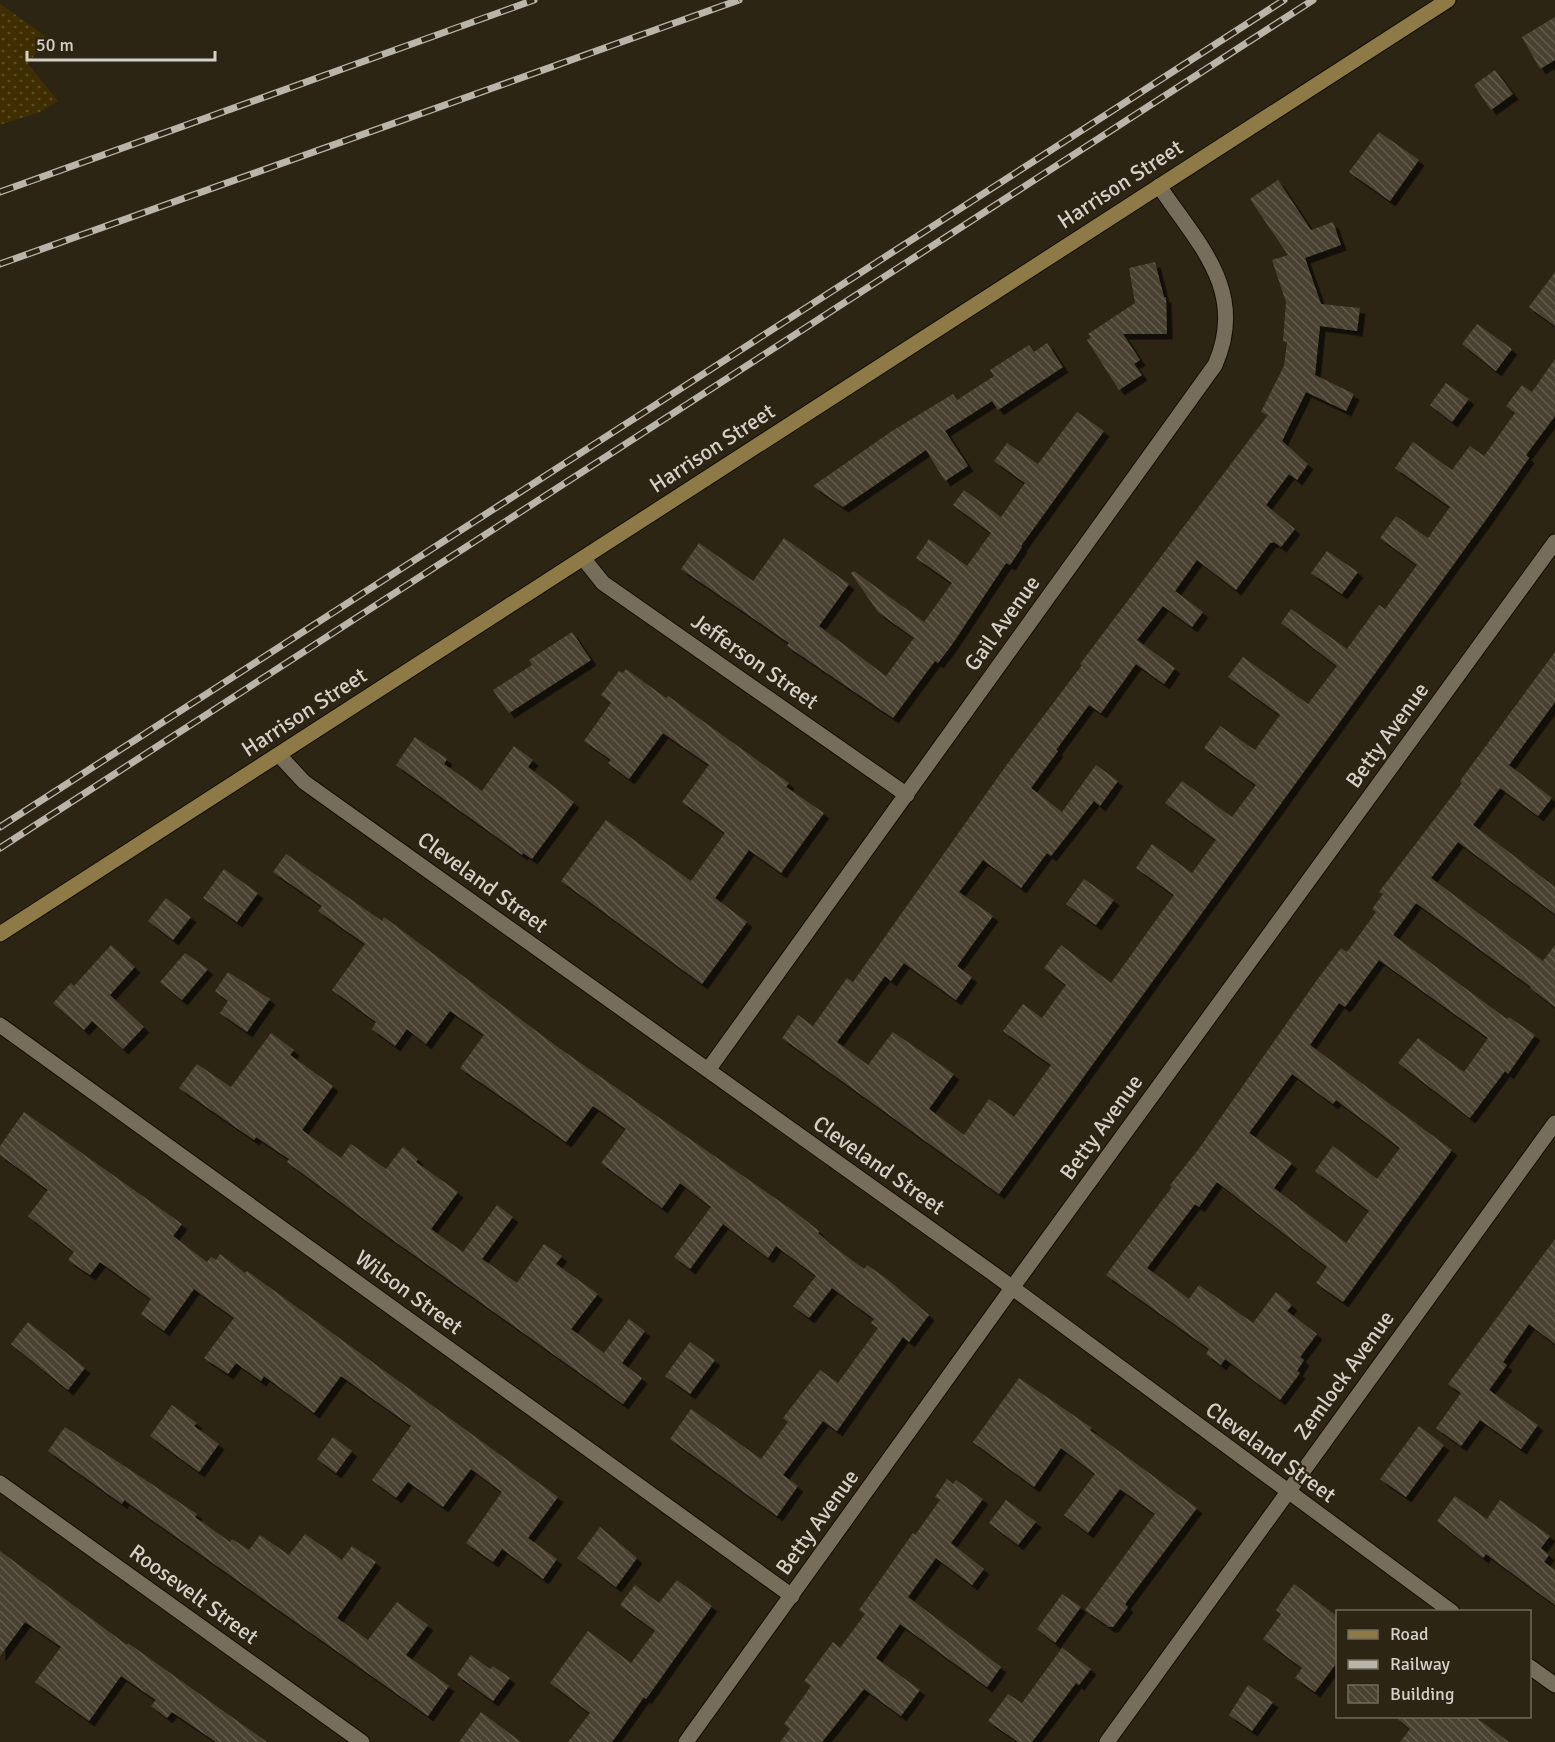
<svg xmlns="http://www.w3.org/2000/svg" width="1555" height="1742" viewBox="0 0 1555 1742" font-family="Signika,sans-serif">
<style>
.grass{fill:url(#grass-dots)}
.building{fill:url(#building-back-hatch);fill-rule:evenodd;filter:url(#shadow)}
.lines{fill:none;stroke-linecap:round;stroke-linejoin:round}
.street-casing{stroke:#150e01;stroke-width:17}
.secondary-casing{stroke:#150e01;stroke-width:17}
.street{stroke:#766d5a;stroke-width:15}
.secondary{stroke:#8d7a47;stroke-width:15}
.rail-casing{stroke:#bab5a9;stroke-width:7}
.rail{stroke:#2d2514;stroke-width:4.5;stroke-dasharray:14;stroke-linecap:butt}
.labels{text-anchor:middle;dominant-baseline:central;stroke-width:4.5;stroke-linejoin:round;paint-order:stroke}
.street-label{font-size:22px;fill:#d6d1c6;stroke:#2d2514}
</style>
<defs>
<pattern id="grass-dots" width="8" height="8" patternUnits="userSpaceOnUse" patternTransform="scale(1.5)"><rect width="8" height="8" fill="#3f2e02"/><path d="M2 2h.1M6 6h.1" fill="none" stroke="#5a4b25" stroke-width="1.8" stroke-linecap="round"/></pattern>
<pattern id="building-back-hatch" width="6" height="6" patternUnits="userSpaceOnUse" patternTransform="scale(1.5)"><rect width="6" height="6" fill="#4a4230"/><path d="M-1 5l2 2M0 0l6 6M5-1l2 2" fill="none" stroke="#635c4c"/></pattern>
<filter id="shadow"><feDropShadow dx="5.5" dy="5.5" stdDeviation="0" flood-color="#0009"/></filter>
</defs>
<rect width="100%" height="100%" fill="#2d2514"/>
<path class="grass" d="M0,4L47,37L28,64L58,101L40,112L0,125Z"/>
<path class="building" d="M1555,17V60L1540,69L1522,37Z
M1495,70L1513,94L1491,110L1474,85Z
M1379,132L1419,160L1390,201L1349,172Z
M1278,180L1311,230L1333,222L1341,245L1305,258L1321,304L1360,308L1357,331L1320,326L1315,375L1354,394L1346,411L1306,392L1282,441L1308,464L1297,480L1289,474L1266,505L1295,529L1281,547L1274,542L1270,543L1236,590L1197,560L1175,591L1203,612L1192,627L1163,606L1137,640L1175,668L1164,684L1136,664L1101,713L1089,705L1056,750L1058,751L1031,788L1062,812L1096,765L1118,781L1100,806L1094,801L1051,856L1047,853L1021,888L983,860L959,892L993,916L957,966L972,977L956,1000L904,963L891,981L885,976L837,1042L868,1065L893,1032L954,1074L929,1109L964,1135L989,1099L1014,1117L1051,1065L1003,1031L1023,1004L1042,1018L1066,985L1044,968L1061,945L1111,983L1174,895L1136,868L1152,844L1192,873L1216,840L1165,803L1182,781L1232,817L1256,785L1204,748L1220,726L1255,750L1280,715L1228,677L1243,657L1308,704L1337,666L1281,623L1291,609L1347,649L1379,605L1385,609L1417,565L1380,538L1396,516L1428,538L1450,507L1395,468L1413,442L1452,470L1470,446L1484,456L1515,413L1506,406L1522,385L1532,392L1555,359V416L1526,455L1529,458L1490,514L999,1194L782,1038L798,1015L813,1026L847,978L853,982L1008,763L1082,665L1080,664L1268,415L1261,412L1284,366L1287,342L1283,341L1286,302L1272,260L1288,255L1250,199Z
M1155,262L1164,297H1166L1167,334H1123L1140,360L1134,364L1142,375L1119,390L1087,340L1091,337L1088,334L1135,303L1129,268Z
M1555,272V326L1529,307Z
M1477,324L1512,349L1496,371L1462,344Z
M1047,343L1063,367L998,410L992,401L945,431L968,466L945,481L926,450L843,507L813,486L892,431L953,394L957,400L994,376L990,370L1029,345L1034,352Z
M1446,383L1469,399L1452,422L1430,405Z
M1077,412L1104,431L1021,546L1022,547L1010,565L1006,563L951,646L938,663L935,661L926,673L893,718L787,646L789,643L681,569L699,543L753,581L784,538L849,584L819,626L886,676L914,638L878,612L851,573L854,571L924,622L952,583L916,558L929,539L967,566L991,533L953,505L964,490L1001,517L1025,483L994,461L1007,443L1038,464Z
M1327,551L1358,572L1342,594L1311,573Z
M572,632L591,660L509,713L493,690L532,665L529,660Z
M1555,652V702L1509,765L1552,798L1538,816L1500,788L1473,825L1555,887V914L1458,842L1431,878L1543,961L1555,945V1007L1530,988L1531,987L1416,903L1393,935L1507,1019L1509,1017L1535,1035L1508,1074L1505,1071L1470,1118L1398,1063L1418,1038L1464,1072L1488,1038L1379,960L1345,1007L1339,1003L1310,1045L1452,1150L1343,1302L1316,1283L1327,1267L1217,1182L1199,1207L1195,1204L1147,1268L1189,1299L1199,1285L1253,1323L1276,1292L1292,1305L1287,1311L1317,1334L1300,1357L1304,1360L1297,1371L1300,1373L1280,1400L1225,1359L1221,1365L1206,1354L1209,1349L1106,1275L1172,1187L1170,1185L1198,1150L1317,980L1341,948L1347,952L1376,912L1372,909L1383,894L1379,892L1462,783L1460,781ZM1292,1074L1333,1104L1336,1100L1400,1148L1377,1179L1333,1146L1315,1171L1369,1211L1346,1243L1274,1188L1292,1163L1249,1133Z
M626,669L666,698L668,696L789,783L786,787L824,813L781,873L749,850L715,898L747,922L702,984L561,881L606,820L691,881L725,833L682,802L709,765L663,733L629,779L608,763L611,760L584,741L611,703L601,695L619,671L623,673Z
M415,737L447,759L444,764L482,791L514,746L533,760L528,767L574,802L532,859L523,853L522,855L396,765Z
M286,854L382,921L384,917L559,1048L795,1212L819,1231L818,1233L830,1244L864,1269L867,1265L887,1279L929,1315L909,1342L903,1337L837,1431L823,1421L783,1475L798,1486L777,1516L670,1439L691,1409L761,1459L788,1422L783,1418L820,1370L838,1383L878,1328L871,1323L874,1319L832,1288L809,1318L793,1306L816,1276L776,1246L768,1258L723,1224L690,1269L674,1257L711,1207L680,1183L662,1208L601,1163L626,1129L593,1106L566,1142L460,1068L484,1035L450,1011L426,1044L407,1029L395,1046L372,1029L376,1022L332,990L365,944L318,911L322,906L273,872Z
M224,869L258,893L237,922L203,898Z
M1084,879L1114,900L1096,925L1066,904Z
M166,898L191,917L173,940L148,921Z
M111,945L135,967L110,995L144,1027L123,1049L92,1021L84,1030L53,1003L71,983L74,986Z
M185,953L208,969L182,1000L160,982Z
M228,972L270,999L247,1032L220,1013L228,1001L215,991Z
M271,1033L294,1050L290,1055L333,1086L302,1130L341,1158L351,1144L386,1169L403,1147L418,1159L416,1162L458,1192L431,1229L463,1252L497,1205L513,1217L482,1259L517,1283L544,1244L562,1256L556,1264L598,1294L571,1329L604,1353L629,1319L645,1331L622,1363L642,1378L623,1404L376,1228L287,1162L289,1159L256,1137L254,1140L179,1088L197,1064L231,1087Z
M24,1112L182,1224L173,1236L207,1262L211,1257L216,1260L220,1254L245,1273L247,1271L558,1497L528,1538L557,1559L543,1579L502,1549L493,1562L466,1543L502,1492L471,1469L443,1507L408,1482L396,1498L372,1480L411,1426L341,1376L314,1413L264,1376L261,1381L236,1363L228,1374L204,1358L234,1318L194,1289L164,1331L141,1314L151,1299L100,1262L90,1275L68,1260L74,1252L28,1216L48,1190L0,1155V1146Z
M1555,1239V1344L1529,1324L1503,1362L1507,1365L1489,1390L1538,1425L1521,1449L1480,1420L1461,1446L1436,1428L1461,1393L1448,1384Z
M28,1322L85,1368L68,1390L11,1344Z
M690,1342L715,1360L690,1394L665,1376Z
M1019,1378L1092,1428L1090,1430L1197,1508L1125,1604L1128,1607L1113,1627H1109L1085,1610L1155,1514L1120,1489L1088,1533L1064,1515L1095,1474L1061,1448L1034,1487L973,1442Z
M172,1405L197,1423L194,1426L219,1444L199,1472L150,1436Z
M1419,1426L1444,1445L1406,1497L1380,1479Z
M65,1427L197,1514L195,1517L230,1542L232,1539L249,1550L260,1535L289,1555L305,1534L342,1560L352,1546L376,1562L337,1618L368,1640L397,1602L428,1625L406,1655L449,1686L428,1716L124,1500L122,1504L48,1451Z
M333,1437L352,1451L336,1473L317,1459Z
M947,1479L953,1484L956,1480L983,1499L951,1543L984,1569L972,1585L936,1558L908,1597L1001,1667L987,1687L900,1624L876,1658L920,1690L901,1716L864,1689L822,1742H780L790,1729L784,1724L811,1686L804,1681L833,1642L840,1648L865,1614L859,1610L913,1533L915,1535L940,1500L935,1497Z
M1455,1496L1487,1519L1500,1500L1550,1536L1541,1548L1549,1555L1544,1562L1555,1570V1605L1486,1554L1483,1558L1437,1521Z
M1006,1500L1036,1522L1018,1545L989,1523Z
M600,1527L637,1558L616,1587L577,1558Z
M0,1551L127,1645L128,1643L267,1742H216L172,1712L167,1718L151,1706L156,1700L121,1676L89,1721L35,1682L61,1647L25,1622L0,1656Z
M677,1580L712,1606L646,1699L644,1697L612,1742H568L590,1713L550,1683L588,1631L631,1663L655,1631L620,1605L635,1585L659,1603Z
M1294,1584L1338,1617V1661L1315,1692L1295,1678L1302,1668L1263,1639L1281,1614L1276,1610Z
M1062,1594L1081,1607L1055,1643L1037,1629Z
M1062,1648L1091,1669L1079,1685L1076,1683L1032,1742H1018L988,1721L1008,1694L1022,1703Z
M471,1655L490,1669L493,1666L510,1678L493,1701L457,1675Z
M1248,1685L1273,1702L1252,1731L1229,1715Z
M481,1712L521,1742H459Z
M1394,1716H1474L1509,1742H1400L1410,1729Z"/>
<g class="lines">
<defs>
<path id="street" d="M583,558L603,583L907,795
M279,755L304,782L991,1272L1452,1612
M0,1025L792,1596
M708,1070L1215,365C1248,291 1198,244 1159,186
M0,1483L362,1742
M1530,1667L1555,1685
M686,1742L1012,1288L1555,542
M1107,1742L1555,1123"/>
<path id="secondary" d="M0,934L1448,0"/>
</defs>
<use href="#street" class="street-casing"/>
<use href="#secondary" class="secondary-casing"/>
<use href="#street" class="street"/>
<use href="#secondary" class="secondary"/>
<defs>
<path id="rail" d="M0,192L534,0
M0,264L739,0
M0,827L1284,0
M0,848L1313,0"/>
</defs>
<use href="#rail" class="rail-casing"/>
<use href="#rail" class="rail"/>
</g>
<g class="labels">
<g class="street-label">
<text transform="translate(1120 184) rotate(-33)">Harrison Street</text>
<text transform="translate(712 448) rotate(-33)">Harrison Street</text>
<text transform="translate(1002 623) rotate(-54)">Gail Avenue</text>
<text transform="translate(755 661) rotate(35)">Jefferson Street</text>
<text transform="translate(304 712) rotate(-33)">Harrison Street</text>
<text transform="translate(1387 735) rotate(-54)">Betty Avenue</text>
<text transform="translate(483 882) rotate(36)">Cleveland Street</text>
<text transform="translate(1101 1127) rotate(-54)">Betty Avenue</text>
<text transform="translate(879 1165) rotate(35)">Cleveland Street</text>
<text transform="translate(409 1292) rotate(36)">Wilson Street</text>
<text transform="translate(1344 1375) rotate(-54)">Zemlock Avenue</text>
<text transform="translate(1271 1452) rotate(36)">Cleveland Street</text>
<text transform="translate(817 1522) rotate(-54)">Betty Avenue</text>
<text transform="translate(194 1594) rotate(36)">Roosevelt Street</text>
</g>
</g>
<rect x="1336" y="1610" width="195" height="108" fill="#2d2514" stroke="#716a5b" stroke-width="1.5"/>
<rect x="1348" y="1630" width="30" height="9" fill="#8d7a47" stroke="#716a5b" stroke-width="1.5"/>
<text x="1390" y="1640" font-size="18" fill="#d6d1c6">Road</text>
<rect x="1348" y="1660" width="30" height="9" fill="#bab5a9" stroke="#716a5b" stroke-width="1.5"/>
<text x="1390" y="1670" font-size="18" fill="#d6d1c6">Railway</text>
<rect x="1348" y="1685" width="30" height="18" fill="url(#building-back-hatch)" stroke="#716a5b" stroke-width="1.5"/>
<text x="1390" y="1700" font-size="18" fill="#d6d1c6">Building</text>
<path d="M27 51v9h188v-9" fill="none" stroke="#d6d1c6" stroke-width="3"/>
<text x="36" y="51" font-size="18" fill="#d6d1c6" stroke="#2d2514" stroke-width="4.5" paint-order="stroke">50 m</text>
</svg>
